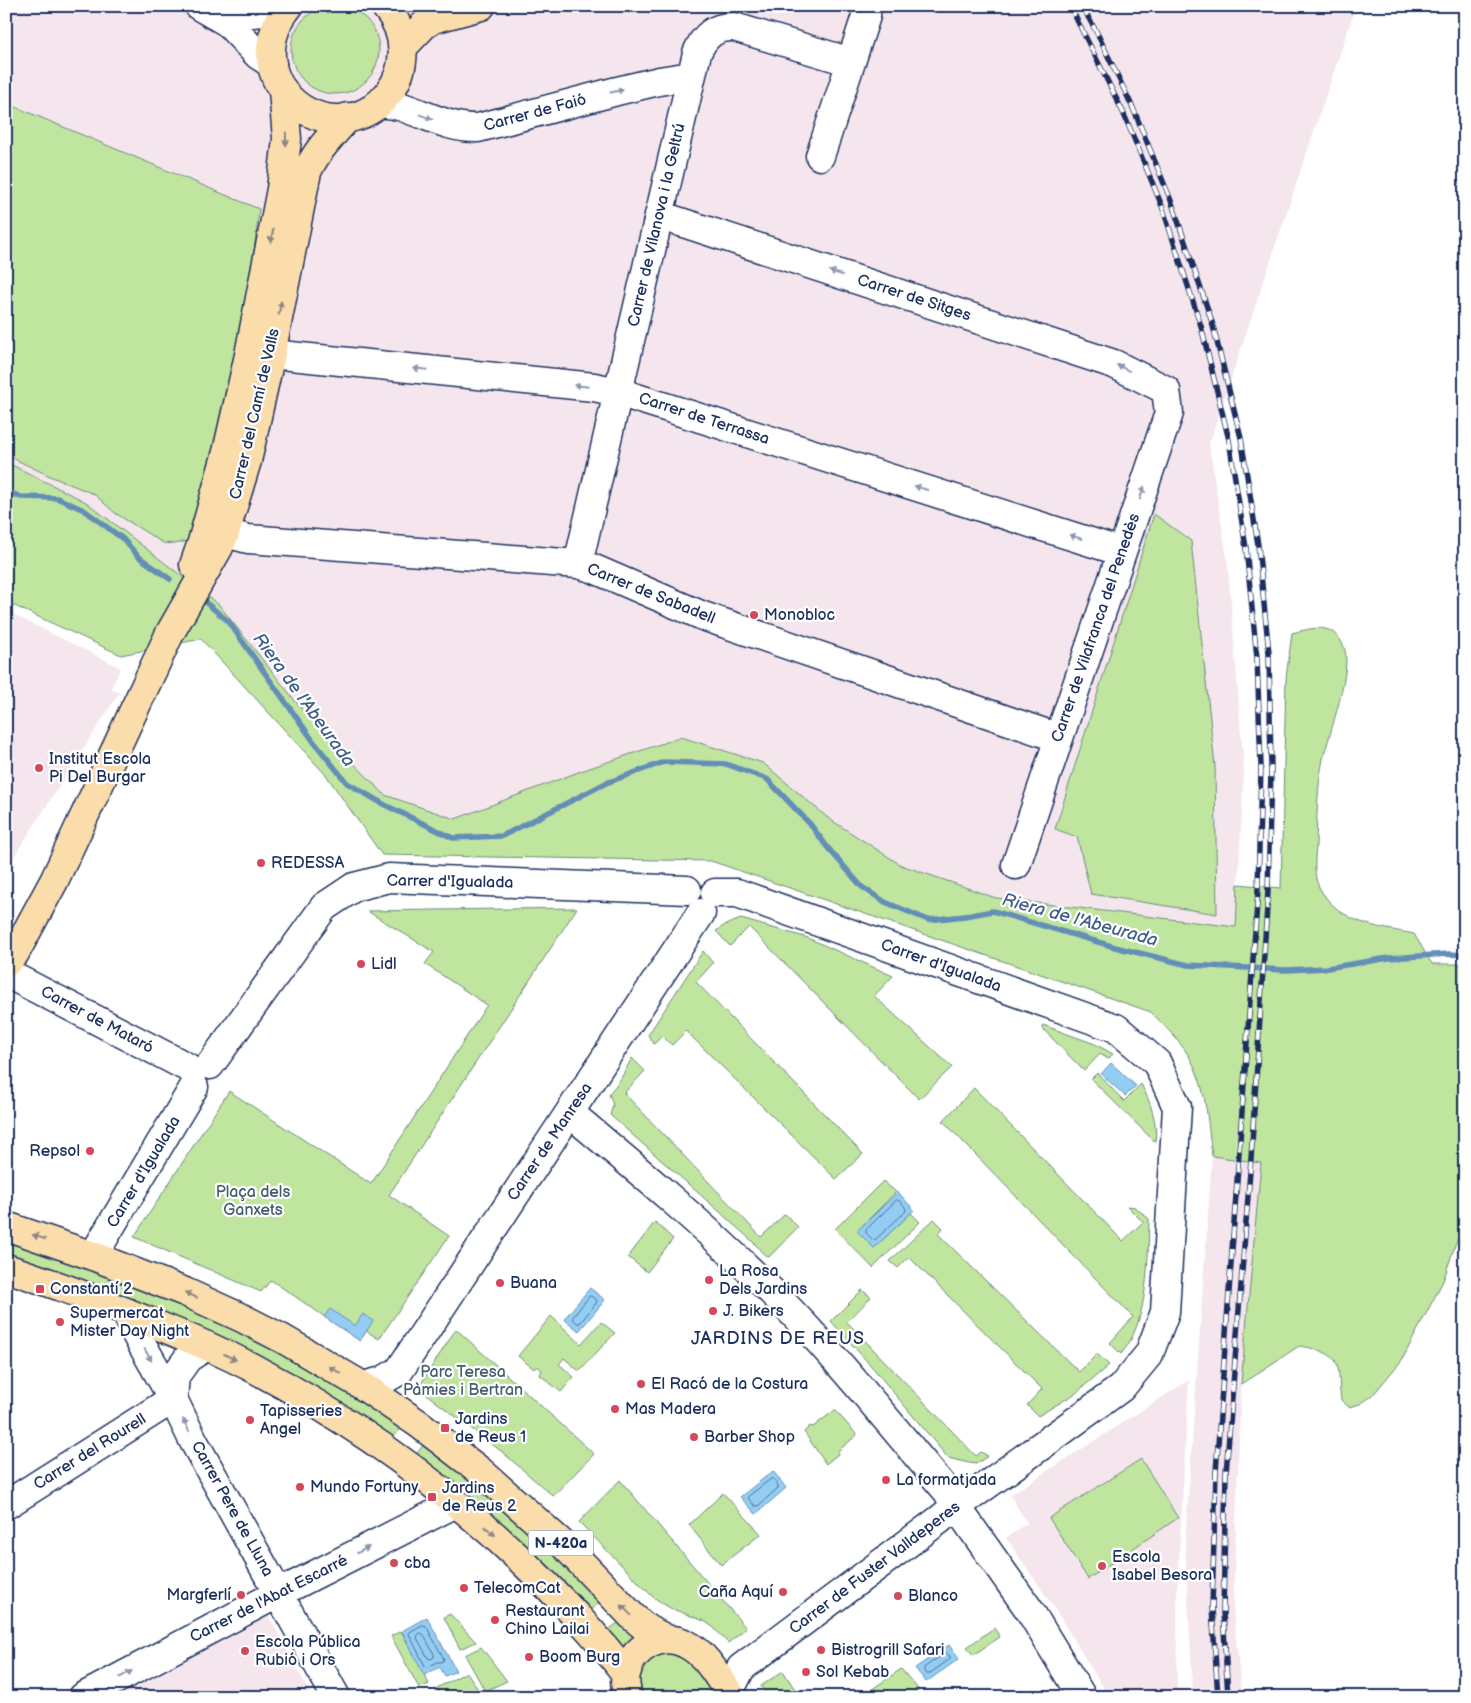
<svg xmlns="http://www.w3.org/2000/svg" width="1471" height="1703" viewBox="0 0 1471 1703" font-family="'Balsamiq Sans',sans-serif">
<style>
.built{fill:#f5e6ee}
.green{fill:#c0e59f;stroke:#6e8a7e}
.water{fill:#94cdf3;stroke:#648eb7}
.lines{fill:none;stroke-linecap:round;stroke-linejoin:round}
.shore{stroke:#4b6e9a;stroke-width:1}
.stream{stroke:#648eb7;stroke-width:5.5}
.minor-casing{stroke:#1b2f5e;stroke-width:31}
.major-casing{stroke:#1b2f5e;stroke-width:31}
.minor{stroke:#fff;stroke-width:28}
.major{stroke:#fbdcab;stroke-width:28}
.rail-casing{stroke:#1b2f5e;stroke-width:5.5}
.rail{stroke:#fff;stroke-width:4;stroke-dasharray:11;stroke-linecap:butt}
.oneway{fill:#8d97ae}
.oneway2{fill:#8b8684}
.poi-dot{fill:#d1495b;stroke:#fff;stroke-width:2}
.labels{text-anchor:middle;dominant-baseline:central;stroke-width:4.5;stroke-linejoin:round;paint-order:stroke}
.shield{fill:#fff;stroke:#5f6d8e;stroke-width:1}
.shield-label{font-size:15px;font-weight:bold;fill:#1b2f5e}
.street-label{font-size:16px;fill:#1b2f5e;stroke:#fff}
.poi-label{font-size:16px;fill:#1b2f5e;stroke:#fff;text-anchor:start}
.park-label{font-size:16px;fill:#445c6e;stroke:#fff}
.water-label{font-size:18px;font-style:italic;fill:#3f5e8b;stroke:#fff}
.neighbourhood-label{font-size:18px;letter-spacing:1px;fill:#1b2f5e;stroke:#fff}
</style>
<rect width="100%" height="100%" fill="#fff"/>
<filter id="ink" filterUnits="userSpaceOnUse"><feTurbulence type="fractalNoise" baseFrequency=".02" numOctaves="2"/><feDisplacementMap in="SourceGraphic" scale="10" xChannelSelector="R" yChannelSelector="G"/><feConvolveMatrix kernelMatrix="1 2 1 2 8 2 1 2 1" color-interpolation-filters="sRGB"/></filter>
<g filter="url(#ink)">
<path class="built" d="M6,6H1356L1209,444L1228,565L1244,769L1236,927L996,898L901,865L828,818L763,763L681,737L581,771L455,819L385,795L308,717L86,502L6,462Z
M6,611L121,668L111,688L120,692L6,869Z
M1212,1156L1262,1163L1241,1384L1233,1609L1242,1697H1193L1185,1542Z
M1189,1380L1177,1594V1697H1109L1053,1606L1006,1538L1027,1523L1010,1495Z
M269,1616L312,1697H117L136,1686Z"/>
<path class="green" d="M291 50a44 44 0 1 1 88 0a44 44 0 1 1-88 0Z
M6,103L259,209L249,294L205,495L187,541L175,544L163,543L115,513L94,494L52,477L6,455Z
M6,462L86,502L219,605L308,717L385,795L455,819L581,771L681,737L763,763L828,818L901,865L996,898L1236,927L1238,884L1281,888L1286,678L1292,633C1313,628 1333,621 1344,647C1353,668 1329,735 1323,759C1317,788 1317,816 1316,846C1315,858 1313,876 1319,887C1339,924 1378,927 1414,934L1432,964H1465V994L1460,995C1458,1001 1460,1007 1465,1011V1226L1455,1245L1443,1281L1402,1360L1372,1396L1360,1404L1349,1407L1341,1400C1339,1389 1340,1379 1338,1368C1336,1352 1312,1348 1299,1346L1241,1384L1261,1163L1212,1156C1208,1126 1207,1093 1194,1066C1185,1045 1166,1028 1151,1012L711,861L382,855L326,775L201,639L121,655L6,602Z
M1154,514L1191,541L1215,766L1217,914L1091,894L1077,837L1055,829Z
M577,908L389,1195L449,1236L379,1339L366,1331L360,1341L271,1280L261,1292L134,1237L229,1091L371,1184L487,1005L425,964L434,952L367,911Z
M741,919L808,938L893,976L874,996L952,1067L919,1099L749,927L730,946L716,931L725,925Z
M703,951L713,963L696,982L863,1154L836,1179L686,1031L672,1045L662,1036L654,1044L648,1035Z
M1043,1025L1095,1044L1113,1054L1108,1059L1100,1054L1084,1071L1041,1027Z
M632,1058L645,1071L624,1093L761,1237L785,1214L798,1227L769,1257C762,1255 760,1249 755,1244C744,1233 732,1224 721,1213L610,1115L613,1105L609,1094L620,1080Z
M1097,1073L1124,1101L1141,1084C1150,1101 1158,1122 1155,1142L1091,1079Z
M974,1088L1123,1241L1143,1222L1127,1206L1135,1207L1149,1219C1148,1259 1149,1322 1121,1354L1110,1343L1133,1317L943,1121Z
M883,1181L896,1192L857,1231L874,1248L911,1213L920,1222L873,1268L835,1229Z
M934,1219L943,1228L938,1234L1079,1372L1097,1354L1109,1365L1076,1393L1038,1416L1027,1405L1042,1389L909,1257L898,1268L890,1261Z
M655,1222L673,1239L647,1272L628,1257Z
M6,1239L39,1249L204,1314L305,1365L402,1427L392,1439L6,1255Z
M862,1290L871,1297L847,1322L976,1456L981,1452L988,1456L976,1464L969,1463L948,1458L873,1368L831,1321Z
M551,1316L581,1344L601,1322L615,1333L579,1371L564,1358L559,1364L574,1377L561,1392L540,1375L542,1370L537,1366L534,1369L518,1356Z
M456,1329L594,1454L553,1496L501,1451L418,1388Z
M835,1410L857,1435L838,1451V1454L826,1464L804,1432L810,1426L813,1427Z
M424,1444C488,1490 545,1545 601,1601L589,1612L415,1456Z
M1141,1459L1178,1518L1088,1579L1049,1518Z
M620,1480L746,1628L728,1643L713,1627L704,1621L670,1608L653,1597L579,1522Z
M723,1493L761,1534L721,1565L689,1525Z
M450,1614L476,1642L460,1649L444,1617Z
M619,1622L636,1638L624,1651L607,1631Z
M994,1628L1000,1637L973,1655L967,1647Z
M401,1631L429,1684L419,1688L391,1636Z
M481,1647L507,1681L485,1691L465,1655Z
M676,1653L692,1664L717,1697H641L637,1688L640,1668L656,1654Z
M901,1669L919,1690L908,1697H861Z
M783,1671L800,1697H768L761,1686Z
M467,1672L482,1696L441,1697L437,1688Z"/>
<path class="water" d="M1111,1063L1136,1086L1125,1096L1101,1074Z
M898,1192L914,1210L874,1248L857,1231Z
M590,1288L605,1300L579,1331L564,1319Z
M330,1309L355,1326L363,1314L373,1321L360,1341L324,1317Z
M773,1471L786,1488L756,1514L740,1497Z
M427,1617L456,1671L445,1676L440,1667L424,1675L402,1631Z
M949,1645L959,1659L926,1682L915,1668Z"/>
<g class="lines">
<path class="shore" d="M897,1200C901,1201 906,1207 906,1211L876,1239L873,1240L866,1233V1230Z
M590,1296L596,1299L597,1302L580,1323H577L573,1319V1317Z
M771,1479H774L778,1486V1488L758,1506H755L749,1499L748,1497Z
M423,1625L426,1626L444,1659L442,1662H437L428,1667L425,1666L409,1634L410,1632Z
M421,1633L423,1634L434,1654V1657L431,1659L428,1658L417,1638L418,1635Z
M946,1653L950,1656V1659L929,1674H926L924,1671V1668Z"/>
<path class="stream" d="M6,491L21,497L57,498L84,510L123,539L139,557L170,579
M205,602L228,621L314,742L347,783L385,805L453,838L502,836L606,783L664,762L726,764L767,779L810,824L828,848L862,887L885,902L928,920L965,916L993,911L1115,947L1188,965L1286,970L1327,968L1389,958L1449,954L1465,955"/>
<defs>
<path id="minor" d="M199,6L227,22L258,55L272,64
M216,6L230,12L241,14L264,12L283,14
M851,62L866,16L867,6
M380,103C386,104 393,105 399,106C425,114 450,129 478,128L617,91L659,81L691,76
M659,215L1114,364L1166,390L1169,413L1016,865
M271,354L594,387L618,392L1122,552
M225,533L248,539L578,564L592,568L703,616L1059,738
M578,564L697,53C704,36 715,26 734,27L851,62L820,156
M715,893H737L1116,1028L1157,1063L1177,1107L1165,1312L1149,1354L1121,1388L973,1495L956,1506L939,1520L741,1668L729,1692
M6,973L187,1067
M210,1065L324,907L354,887L389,878L687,890
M570,1113C638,1170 706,1227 769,1289C833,1352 889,1423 947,1491L956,1506L1030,1611L1082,1697
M93,1256L194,1087
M126,1312L137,1336L173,1399L193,1440L336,1697
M363,1386L382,1381L399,1371L701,913
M173,1399L175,1376L188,1358L207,1346
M6,1505L173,1399
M83,1697L279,1593L456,1503"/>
<path id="major" d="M289,6C274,24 267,47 273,70C278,87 290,102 306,111C372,145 434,64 385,6
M403,47L424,25L433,19L481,6
M194,565L202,542L227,452L249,355L281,189L287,139L283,90
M6,963L15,953L54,881L170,633L219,547L225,533L247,461L271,354L307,172C316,151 333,134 348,117
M6,1226L93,1256L185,1292L242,1318L283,1339L363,1386L419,1424L479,1470L567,1548L633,1617L647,1629L665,1638
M6,1268C59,1285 110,1305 162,1327C192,1339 222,1352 251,1367C352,1420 445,1487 526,1565C562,1600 596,1634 626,1674
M628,1697C626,1689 624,1682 626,1674C632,1647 662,1631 686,1644C707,1654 719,1679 732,1697"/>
</defs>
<use href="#minor" class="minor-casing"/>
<use href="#major" class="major-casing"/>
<use href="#minor" class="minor"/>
<use href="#major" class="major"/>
<defs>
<path id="rail" d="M1070,6L1123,112L1162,206L1201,326L1229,440L1246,548L1257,658L1261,766L1258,890L1216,1472L1212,1608L1218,1697
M1082,6L1097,33L1133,108L1172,203L1212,322L1241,438L1258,545L1269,653L1271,768L1268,891L1251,1159L1226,1473L1223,1612L1228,1697"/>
</defs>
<use href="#rail" class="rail-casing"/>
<use href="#rail" class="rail"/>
</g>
<defs><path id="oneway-solid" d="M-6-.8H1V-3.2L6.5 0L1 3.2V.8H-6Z" transform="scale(1.25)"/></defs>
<g class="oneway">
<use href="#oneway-solid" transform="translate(617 91) rotate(-14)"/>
<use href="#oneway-solid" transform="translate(426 117) rotate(20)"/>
<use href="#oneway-solid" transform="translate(836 273) rotate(-162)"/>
<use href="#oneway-solid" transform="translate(1123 368) rotate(-153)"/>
<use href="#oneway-solid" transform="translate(420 369) rotate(-174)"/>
<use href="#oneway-solid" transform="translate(581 386) rotate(-174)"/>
<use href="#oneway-solid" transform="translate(921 488) rotate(-162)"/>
<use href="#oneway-solid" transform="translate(1142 493) rotate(-71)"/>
<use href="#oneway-solid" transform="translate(1076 537) rotate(-162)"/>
<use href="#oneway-solid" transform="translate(148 1355) rotate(60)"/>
<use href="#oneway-solid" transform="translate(186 1425) rotate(-116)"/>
<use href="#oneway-solid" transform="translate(363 1550) rotate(-27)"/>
<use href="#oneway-solid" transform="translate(126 1674) rotate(-28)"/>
</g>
<g class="oneway2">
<use href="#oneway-solid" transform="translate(286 139) rotate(89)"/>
<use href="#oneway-solid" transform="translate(272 236) rotate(101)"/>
<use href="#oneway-solid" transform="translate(280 308) rotate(-79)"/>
<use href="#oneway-solid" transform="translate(39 1237) rotate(-161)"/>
<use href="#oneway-solid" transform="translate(191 1295) rotate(-156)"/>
<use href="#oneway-solid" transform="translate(230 1357) rotate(26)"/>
<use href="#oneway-solid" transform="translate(335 1370) rotate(-149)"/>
<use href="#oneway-solid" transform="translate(490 1531) rotate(40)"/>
<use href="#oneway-solid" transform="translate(626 1610) rotate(-134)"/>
</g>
</g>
<g class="poi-dot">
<circle cx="754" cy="615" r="5"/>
<circle cx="39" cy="768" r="5"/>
<circle cx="261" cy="863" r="5"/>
<circle cx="361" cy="964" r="5"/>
<circle cx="90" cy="1151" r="5"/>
<circle cx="709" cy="1280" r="5"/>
<circle cx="500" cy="1283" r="5"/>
<rect x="35" y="1284" width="10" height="10" rx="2.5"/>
<circle cx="713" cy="1311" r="5"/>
<circle cx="60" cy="1322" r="5"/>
<circle cx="641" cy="1384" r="5"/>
<circle cx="615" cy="1409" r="5"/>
<circle cx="250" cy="1420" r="5"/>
<rect x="440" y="1423" width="10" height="10" rx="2.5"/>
<circle cx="694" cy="1437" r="5"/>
<circle cx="886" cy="1480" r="5"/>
<circle cx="300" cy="1487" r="5"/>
<rect x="427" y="1492" width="10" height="10" rx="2.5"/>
<circle cx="394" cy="1563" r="5"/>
<circle cx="1102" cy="1566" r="5"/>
<circle cx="464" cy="1588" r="5"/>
<circle cx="783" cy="1592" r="5"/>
<circle cx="241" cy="1595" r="5"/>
<circle cx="898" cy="1596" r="5"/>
<circle cx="495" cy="1620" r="5"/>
<circle cx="821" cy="1650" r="5"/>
<circle cx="245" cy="1651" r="5"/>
<circle cx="529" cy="1657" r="5"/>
<circle cx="806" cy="1672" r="5"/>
</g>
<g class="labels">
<rect class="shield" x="528.5" y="1530.5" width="65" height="25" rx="4"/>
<g class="shield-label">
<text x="561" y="1543">N-420a</text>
</g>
<g class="street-label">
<text transform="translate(535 113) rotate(-15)">Carrer de Faió</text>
<text transform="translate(657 225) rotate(-77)">Carrer de Vilanova i la Geltrú</text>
<text transform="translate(914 298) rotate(18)">Carrer de Sitges</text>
<text transform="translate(255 414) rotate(-77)">Carrer del Camí de Valls</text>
<text transform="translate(704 419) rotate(18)">Carrer de Terrassa</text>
<text transform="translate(651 594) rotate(22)">Carrer de Sabadell</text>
<text transform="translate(1096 628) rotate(-71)">Carrer de Vilafranca del Penedès</text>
<text transform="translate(450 882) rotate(1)">Carrer d'Igualada</text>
<text transform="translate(941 966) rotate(20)">Carrer d'Igualada</text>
<text transform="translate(97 1020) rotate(28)">Carrer de Mataró</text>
<text transform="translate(550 1142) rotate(-56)">Carrer de Manresa</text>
<text transform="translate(144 1172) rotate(-59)">Carrer d'Igualada</text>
<text transform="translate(90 1452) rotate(-32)">Carrer del Rourell</text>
<text transform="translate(232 1509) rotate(61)">Carrer Pere de Lluna</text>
<text transform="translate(875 1568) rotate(-37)">Carrer de Fuster Valldeperes</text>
<text transform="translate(269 1599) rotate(-27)">Carrer de l'Abat Escarré</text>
</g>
<g class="poi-label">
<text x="764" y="615">Monobloc</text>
<text x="49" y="759">Institut Escola<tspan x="49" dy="18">Pi Del Burgar</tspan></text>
<text x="271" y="863">REDESSA</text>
<text x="371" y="964">Lidl</text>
<text x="80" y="1151" text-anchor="end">Repsol</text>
<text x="719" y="1271">La Rosa<tspan x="719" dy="18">Dels Jardins</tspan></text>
<text x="510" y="1283">Buana</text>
<text x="50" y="1289">Constantí 2</text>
<text x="723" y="1311">J. Bikers</text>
<text x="70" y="1313">Supermercat<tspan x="70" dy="18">Mister Day Night</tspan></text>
<text x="651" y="1384">El Racó de la Costura</text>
<text x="625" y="1409">Mas Madera</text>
<text x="260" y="1411">Tapisseries<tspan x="260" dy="18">Angel</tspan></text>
<text x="455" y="1419">Jardins<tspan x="455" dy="18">de Reus 1</tspan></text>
<text x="704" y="1437">Barber Shop</text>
<text x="896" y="1480">La formatjada</text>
<text x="310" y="1487">Mundo Fortuny</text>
<text x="442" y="1488">Jardins<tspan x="442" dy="18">de Reus 2</tspan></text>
<text x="1112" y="1557">Escola<tspan x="1112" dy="18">Isabel Besora</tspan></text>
<text x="404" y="1563">cba</text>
<text x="474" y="1588">TelecomCat</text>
<text x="773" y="1592" text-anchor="end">Caña Aquí</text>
<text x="231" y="1595" text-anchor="end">Margferlí</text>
<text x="908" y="1596">Blanco</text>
<text x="505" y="1611">Restaurant<tspan x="505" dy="18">Chino Lailai</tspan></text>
<text x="255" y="1642">Escola Pública<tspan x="255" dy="18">Rubió i Ors</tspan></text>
<text x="831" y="1650">Bistrogrill Safari</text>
<text x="539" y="1657">Boom Burg</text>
<text x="816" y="1672">Sol Kebab</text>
</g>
<g class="park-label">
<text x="253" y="1192">Plaça dels<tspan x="253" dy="18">Ganxets</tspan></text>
<text x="463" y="1372">Parc Teresa<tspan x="463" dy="18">Pàmies i Bertran</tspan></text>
</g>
<g class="water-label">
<text transform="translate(304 700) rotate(54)">Riera de l'Abeurada</text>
<text transform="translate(1080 920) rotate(15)">Riera de l'Abeurada</text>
</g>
<g class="neighbourhood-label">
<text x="778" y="1338">JARDINS DE REUS</text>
</g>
</g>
<rect width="1471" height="1703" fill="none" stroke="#fff" stroke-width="25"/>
<rect x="12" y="12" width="1446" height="1678" fill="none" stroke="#1b2f5e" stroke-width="2" filter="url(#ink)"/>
</svg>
